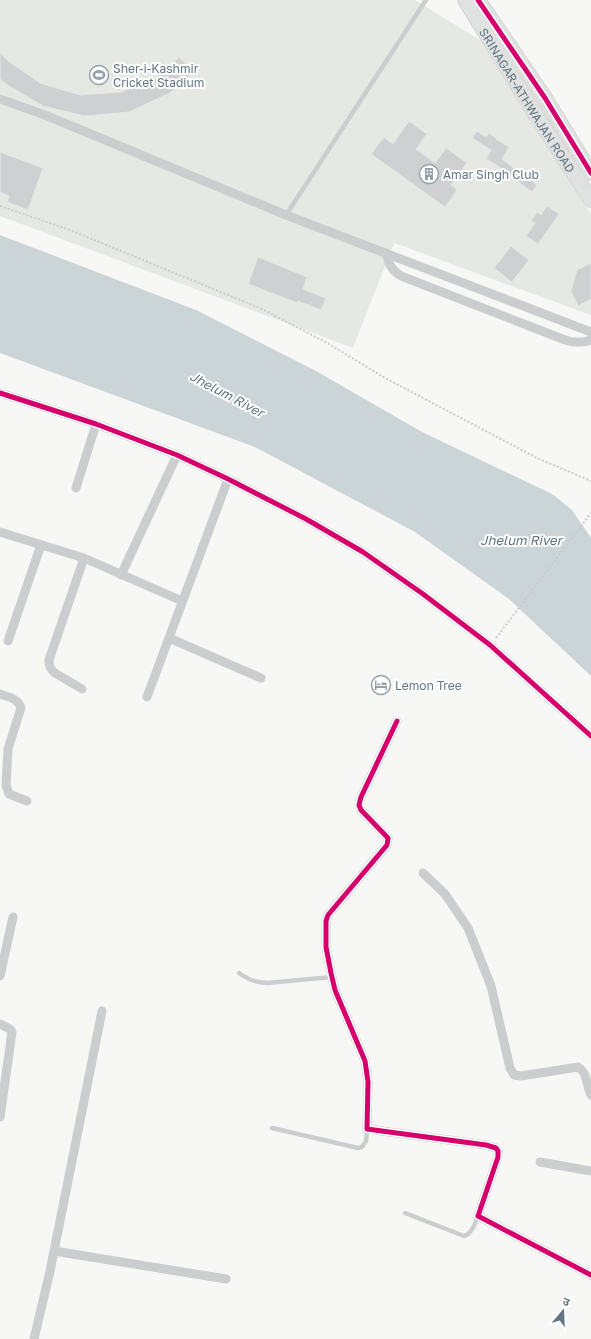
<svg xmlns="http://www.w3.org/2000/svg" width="591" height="1339" viewBox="0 0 591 1339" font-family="'Golos Text','Noto Sans Devanagari',sans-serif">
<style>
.green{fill:#e6e9e3}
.water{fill:#cbd4d6}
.building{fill:#ced0d1;stroke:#e6e6e6}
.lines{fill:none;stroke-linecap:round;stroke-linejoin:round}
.trunk-casing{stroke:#d4d4d4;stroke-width:16}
.path{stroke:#c9cacb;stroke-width:2;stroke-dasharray:2 2;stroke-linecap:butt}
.service{stroke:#cccdce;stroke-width:4.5}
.minor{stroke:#cccdce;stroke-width:9}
.trunk{stroke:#e0e1e1;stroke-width:14}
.cycleway-casing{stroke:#fff;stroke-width:8}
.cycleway{stroke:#d6006c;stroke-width:5}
.labels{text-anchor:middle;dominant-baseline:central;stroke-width:4;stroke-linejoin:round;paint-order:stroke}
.poi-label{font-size:12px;fill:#627581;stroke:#fff;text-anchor:start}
.street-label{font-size:12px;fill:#627581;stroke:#fff}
.water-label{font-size:13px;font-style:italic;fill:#5e747c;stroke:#fff}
</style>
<rect width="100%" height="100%" fill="#f7f7f6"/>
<path class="green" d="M0,0H415L480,40L591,215V315L394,243L353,348L0,216Z"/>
<path class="water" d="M0,235L196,310L316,371L422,432L552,494L572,510L591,538V676L509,599L415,532L255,447L0,353Z"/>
<path class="building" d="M0,52L8,61L40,83L80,95L121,92L155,79L179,57L194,72L170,93L129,112L85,116L43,106L6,84L0,79Z
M409,121L427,134L416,149L435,163L446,148L467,163L451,185L457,190L445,207L371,154L384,137L393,144Z
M477,131L486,137L489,133L496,138V139L509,147L502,159L520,173L524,168L536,177L533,182L537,185L532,192L505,172L506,171L486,159L491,150L472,138Z
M0,152L43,168L28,210L7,202L9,196L0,192Z
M547,206L559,214L538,244L526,236L535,223L531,221L537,212L541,215Z
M511,246L529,260L512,282L494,268Z
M258,257L307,277L303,289L326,298L321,310L298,301L297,303L248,284Z
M591,263V299L578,306L571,291L577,270Z"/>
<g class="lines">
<defs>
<g id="trunk">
<path id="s1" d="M465,0L536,115L591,200"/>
<path d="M478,0L545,98L591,173"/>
</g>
</defs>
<use href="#trunk" class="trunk-casing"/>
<path class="path" d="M0,206L70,230L262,309L329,344L385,378L537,458L591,481
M496,638L591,513"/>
<path class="service" d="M286,215L426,0
M239,973C249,980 255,982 267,983L332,977
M272,1128L358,1148L362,1147L366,1141L367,1129
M405,1213L464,1236C472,1234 475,1223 478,1216"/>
<path class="minor" d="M0,99L45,115L286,215L591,332
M386,253C389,264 391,270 401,276L565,340C574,343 582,343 591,340
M0,393L96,424L177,455L228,479L306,519L363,552L423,594L490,645L591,736
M76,488L96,424
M0,532L84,558L182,601
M121,575L177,455
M169,638L261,678
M8,641L41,545
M82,689L55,673C50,669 49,666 49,660L84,558
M0,694C8,697 18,698 21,708L8,749L6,785L9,794L27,801
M147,697L228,479
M397,721L361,797L359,805L361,810L388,838L387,845L328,915L326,921V947L331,973L335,990L365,1061L368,1082L367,1129L486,1145L496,1148L498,1151V1157L478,1216L591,1275
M423,873L445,894L468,928L491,986L510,1068L514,1075L521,1076L578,1067C588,1073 586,1085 591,1095
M0,976L13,917
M0,1024L10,1029L12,1032L0,1117
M540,1162L591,1171
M54,1251L226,1279
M34,1339L50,1271L102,1011"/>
<use href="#trunk" class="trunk"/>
<defs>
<path id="cycleway" d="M478,0L545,98L591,173
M0,393L96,424L177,455L228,479L306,519L363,552L423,594L490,645L591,736
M397,721L361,797L359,805L361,810L388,838L387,845L328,915L326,921V947L331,973L335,990L365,1061L368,1082L367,1129L486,1145L496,1148L498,1151V1157L478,1216L591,1275"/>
</defs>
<use href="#cycleway" class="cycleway-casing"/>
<use href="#cycleway" class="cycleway"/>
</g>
<defs>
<symbol id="stadium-ring" viewBox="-11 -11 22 22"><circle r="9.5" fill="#fff" stroke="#96a2aa" stroke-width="1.5"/><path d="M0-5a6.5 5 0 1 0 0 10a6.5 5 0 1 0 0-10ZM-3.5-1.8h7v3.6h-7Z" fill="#96a2aa"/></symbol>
<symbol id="building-ring" viewBox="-11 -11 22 22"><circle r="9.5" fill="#fff" stroke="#96a2aa" stroke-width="1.5"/><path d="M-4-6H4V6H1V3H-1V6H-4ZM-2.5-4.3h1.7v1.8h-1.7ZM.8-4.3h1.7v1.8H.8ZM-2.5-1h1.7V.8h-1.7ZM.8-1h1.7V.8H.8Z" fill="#96a2aa"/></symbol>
<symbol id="hotel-ring" viewBox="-11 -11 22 22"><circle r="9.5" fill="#fff" stroke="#96a2aa" stroke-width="1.5"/><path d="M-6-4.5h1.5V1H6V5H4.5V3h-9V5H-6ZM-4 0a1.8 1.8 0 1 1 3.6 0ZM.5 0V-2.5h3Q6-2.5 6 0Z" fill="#96a2aa"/></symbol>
</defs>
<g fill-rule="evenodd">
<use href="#stadium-ring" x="88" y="64" width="22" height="22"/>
<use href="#building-ring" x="418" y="163" width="22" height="22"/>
<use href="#hotel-ring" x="370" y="674" width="22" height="22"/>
</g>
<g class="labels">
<g class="poi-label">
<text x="113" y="68">Sher-i-Kashmir<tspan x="113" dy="14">Cricket Stadium</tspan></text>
<text x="443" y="174">Amar Singh Club</text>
<text x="395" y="685">Lemon Tree</text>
</g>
<g class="street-label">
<text stroke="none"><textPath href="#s1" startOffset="118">SRINAGAR-ATHWAJAN ROAD</textPath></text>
</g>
<g class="water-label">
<text transform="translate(227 394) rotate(28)">Jhelum River</text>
<text x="521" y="540">Jhelum River</text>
</g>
</g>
<g transform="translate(563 1311) rotate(19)" stroke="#ffffff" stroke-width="3" paint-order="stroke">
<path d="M0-3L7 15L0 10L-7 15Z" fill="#627581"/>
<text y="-6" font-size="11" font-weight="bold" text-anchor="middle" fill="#627581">उ</text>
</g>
</svg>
